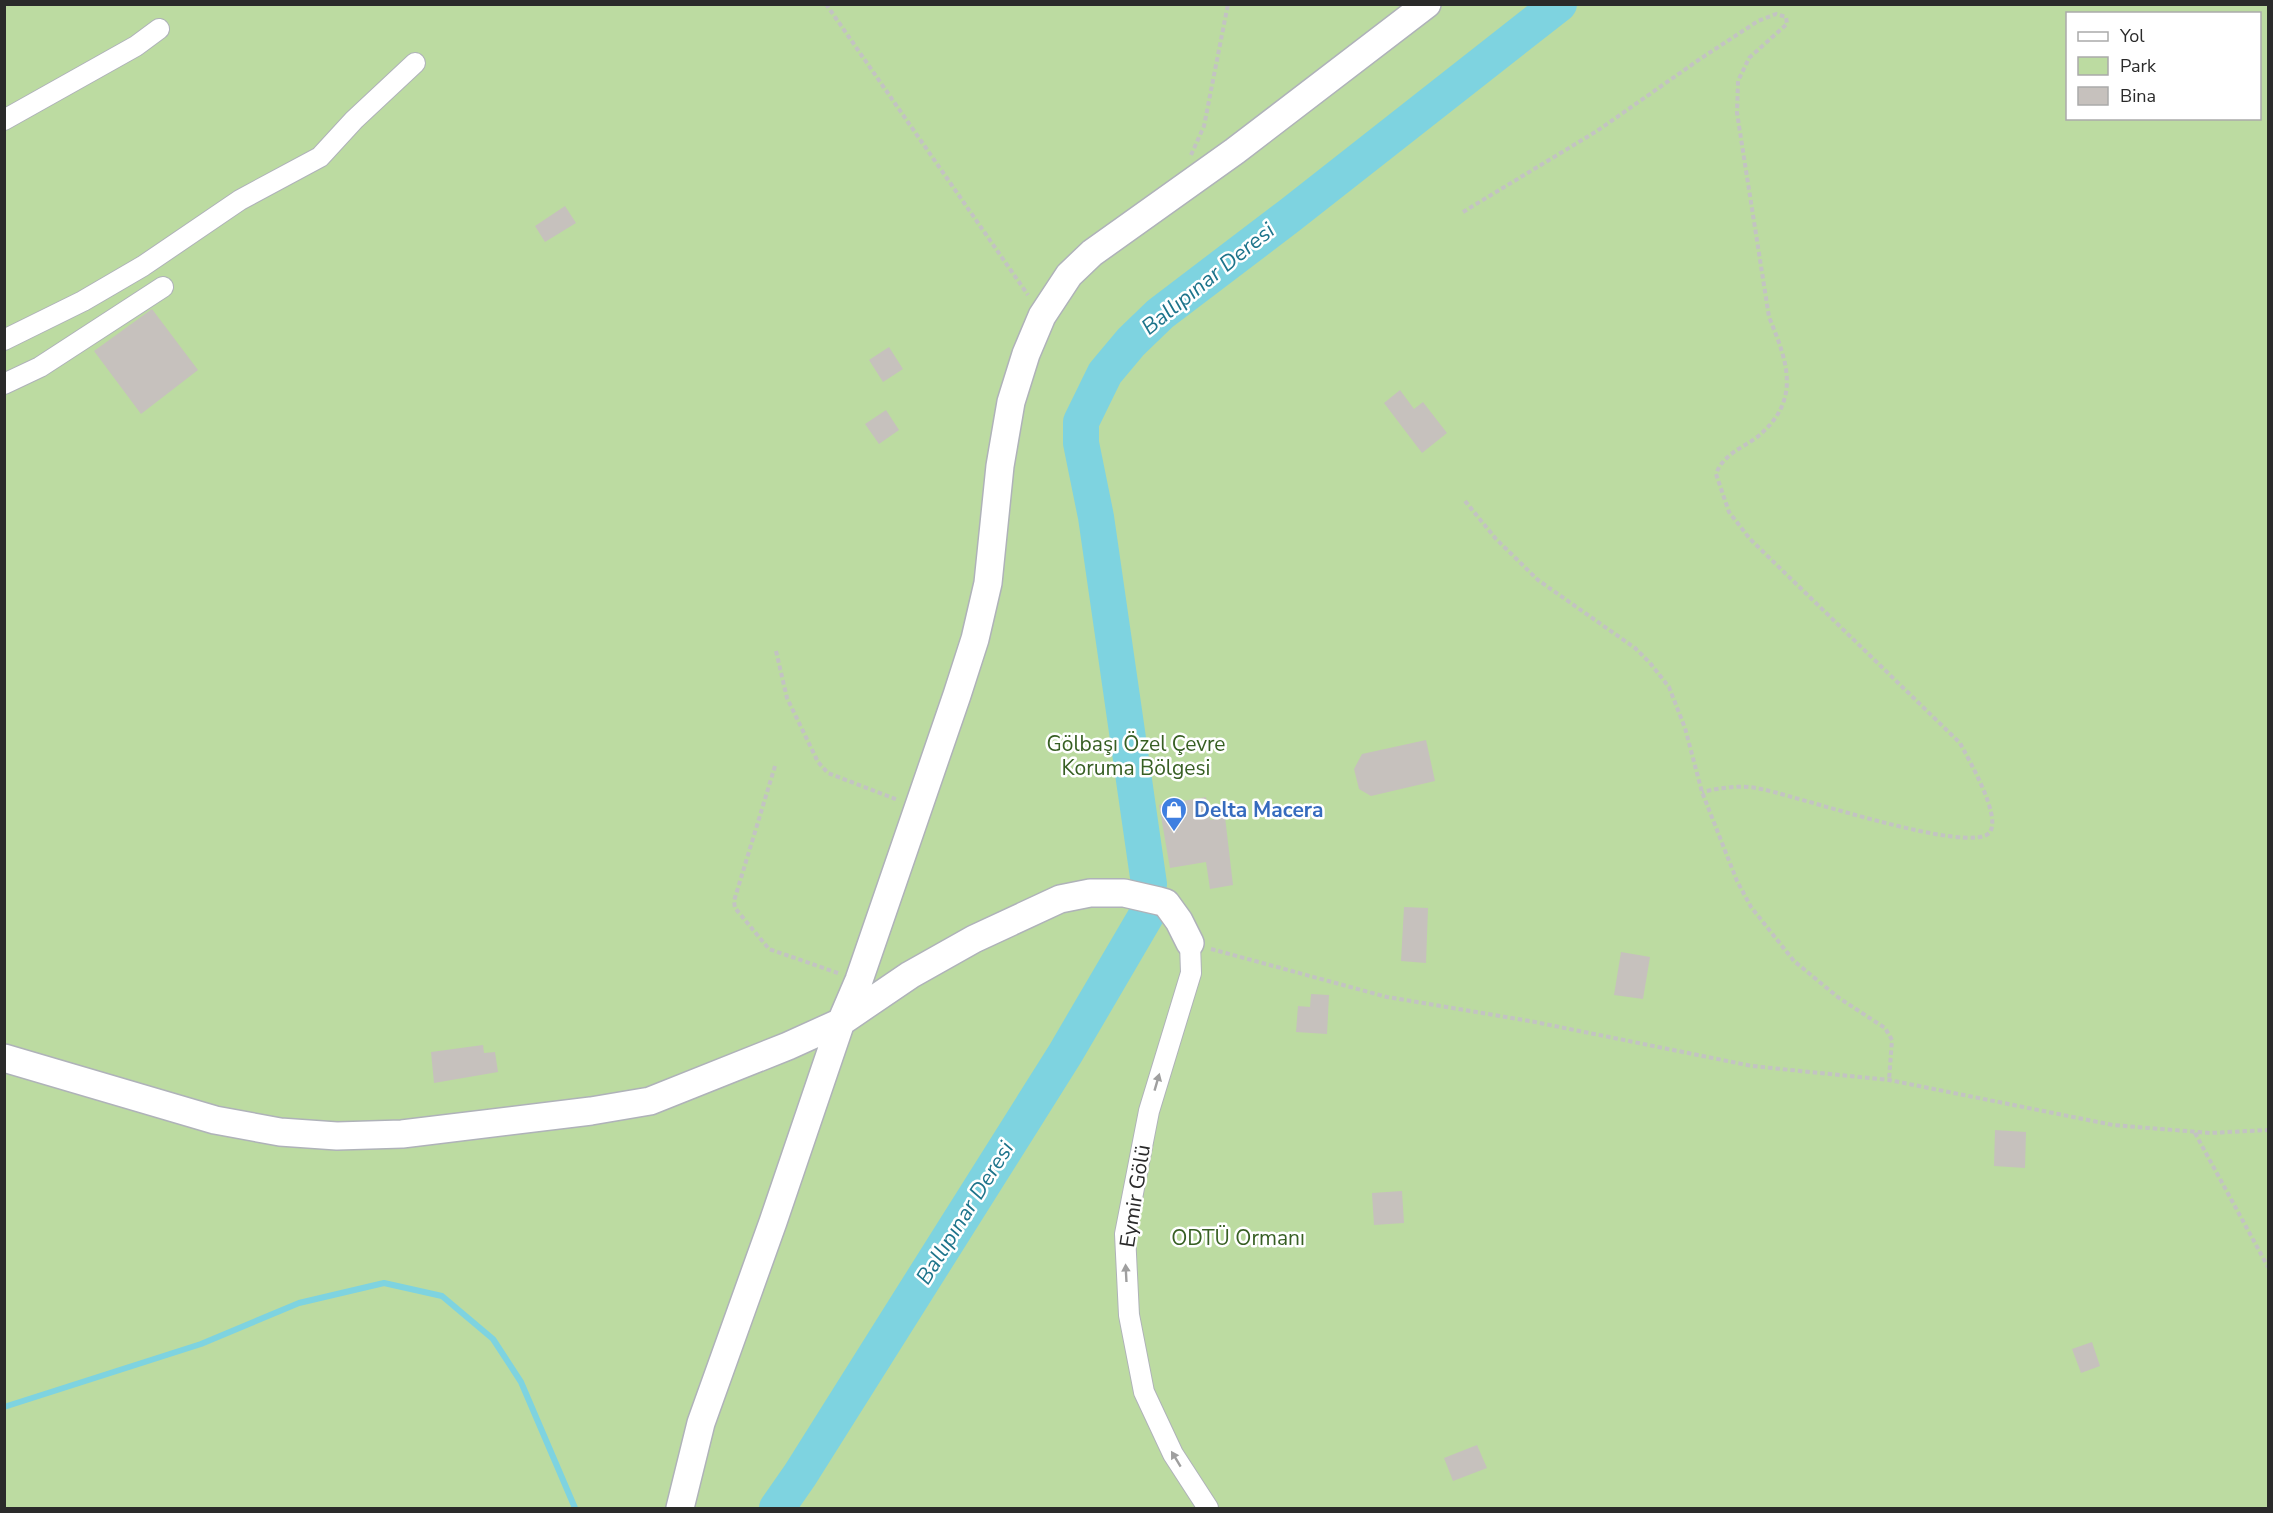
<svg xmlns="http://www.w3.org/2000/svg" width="2273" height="1513" viewBox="0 0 2273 1513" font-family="'Nunito Sans',sans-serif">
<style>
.green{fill:#bcdba1;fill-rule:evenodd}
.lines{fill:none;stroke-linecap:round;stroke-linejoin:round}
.stream{stroke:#7ed3e0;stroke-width:6}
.river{stroke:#7ed3e0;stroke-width:36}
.building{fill:#c6c1bd}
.street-casing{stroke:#afb2b9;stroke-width:22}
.secondary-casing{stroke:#afb2b9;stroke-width:30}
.path{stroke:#c3c3c3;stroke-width:4;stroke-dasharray:4.5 3;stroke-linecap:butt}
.street{stroke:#fff;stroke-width:20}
.secondary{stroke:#fff;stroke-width:27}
.oneway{fill:#9f9f9f}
.labels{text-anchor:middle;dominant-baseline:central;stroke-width:5;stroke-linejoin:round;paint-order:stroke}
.park-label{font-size:21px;fill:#375f23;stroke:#fff}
.shop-label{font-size:21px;font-weight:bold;fill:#366cbe;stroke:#fff;text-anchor:start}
.street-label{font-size:21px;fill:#2a2a2a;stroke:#fff}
.water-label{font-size:22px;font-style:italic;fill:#1d748b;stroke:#fff}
</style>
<rect width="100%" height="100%" fill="#ebe4de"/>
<path class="green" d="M5,5H2268V1508H5ZM2068,14H2260V118H2068Z"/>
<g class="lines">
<path class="stream" d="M4,1407L201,1344L299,1303L384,1283L442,1296L493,1339L521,1382L575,1508"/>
<path class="river" d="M1149,884L1096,517L1081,443V422L1105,373L1131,342L1160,314L1289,216L1559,4
M777,1508L800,1475L1065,1054L1147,914"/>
</g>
<path class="building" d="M565,206L576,223L545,242L535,226Z
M152,309L198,370L141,414L94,351Z
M889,347L903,369L883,382L869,360Z
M1400,390L1414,409L1423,402L1447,433L1422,453L1384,403Z
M886,410L899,430L879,444L865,424Z
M1426,740L1435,781L1371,796L1359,789L1354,769L1362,754Z
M1206,797L1210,820L1225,817L1233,885L1210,889L1206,862L1170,868L1159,805Z
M1404,907L1428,908L1426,963L1401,961Z
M1621,952L1650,957L1643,999L1614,995Z
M1311,994L1329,995L1327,1034L1296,1032L1298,1006L1310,1007Z
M483,1045L484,1053L495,1052L498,1072L434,1083L431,1052Z
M1995,1130L2026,1132L2025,1168L1994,1166Z
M1402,1191L1404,1223L1374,1225L1372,1193Z
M2092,1342L2100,1366L2081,1373L2072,1349Z
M1477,1445L1487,1468L1453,1481L1444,1458Z"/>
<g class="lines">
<defs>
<path id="street" d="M4,120L136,46L159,29
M4,340L83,301L143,266L240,200L320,157L354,120L415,63
M4,384L40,367L163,287
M1190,943L1191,973L1149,1111L1125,1234L1129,1315L1144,1392L1173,1454L1208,1508"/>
<path id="secondary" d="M4,1058L215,1120L280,1132L337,1136L402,1134L591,1111L650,1101L788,1046L841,1022L910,975L974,939L1060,899L1090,893H1124L1159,901L1166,903L1179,921L1190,943
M680,1508L701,1423L773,1222L841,1022L859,980L957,695L975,639L988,583L1000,466L1011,402L1026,354L1042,316L1069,275L1092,253L1235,151L1427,4"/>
</defs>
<use href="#street" class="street-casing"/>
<use href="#secondary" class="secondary-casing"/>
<path class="path" d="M826,4L1028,295
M1191,155L1204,126L1228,4
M1463,212L1597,131L1700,59L1758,21L1776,14L1786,17L1787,24L1749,58L1738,81L1737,113L1769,317C1788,363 1802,401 1756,438C1740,449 1723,455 1716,474L1729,512L1750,539L1960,743C1969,760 2001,815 1990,832C1972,857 1790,793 1756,788C1738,785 1720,788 1702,792
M1465,501L1496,539L1538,580L1635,648L1650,663L1669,687L1685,728L1702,792L1737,881L1751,907L1794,961L1839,998L1885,1028L1892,1040L1889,1080
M776,651L787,698L818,762L828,773L898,800
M775,766L734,901L735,908L769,949L838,973
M1211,949L1387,997L1535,1022L1752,1066L1889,1080L2113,1125L2210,1133L2268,1130
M2195,1133L2268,1267"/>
<use href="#street" class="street"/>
<use href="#secondary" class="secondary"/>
</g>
<defs><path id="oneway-solid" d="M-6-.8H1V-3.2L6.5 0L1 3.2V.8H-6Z" transform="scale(1.5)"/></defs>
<g class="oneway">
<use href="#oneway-solid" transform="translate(1157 1082) rotate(-74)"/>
<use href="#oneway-solid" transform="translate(1126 1273) rotate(-93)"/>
<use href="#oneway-solid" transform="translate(1176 1459) rotate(-121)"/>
</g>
<defs>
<symbol id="shop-pin" viewBox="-11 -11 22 30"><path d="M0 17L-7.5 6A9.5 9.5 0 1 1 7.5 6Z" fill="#3f7fe0" stroke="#fff"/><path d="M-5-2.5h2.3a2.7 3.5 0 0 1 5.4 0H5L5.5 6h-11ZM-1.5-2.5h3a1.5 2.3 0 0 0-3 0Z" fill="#fff"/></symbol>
</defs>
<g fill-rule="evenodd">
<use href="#shop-pin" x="1159" y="795" width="30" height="40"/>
</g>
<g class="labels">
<g class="park-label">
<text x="1136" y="744">Gölbaşı Özel Çevre<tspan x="1136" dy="24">Koruma Bölgesi</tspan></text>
<text x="1238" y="1238">ODTÜ Ormanı</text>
</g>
<g class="shop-label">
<text x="1194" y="810">Delta Macera</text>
</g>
<g class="street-label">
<text transform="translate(1135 1196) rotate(-81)">Eymir Gölü</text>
</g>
<g class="water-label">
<text transform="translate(1208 279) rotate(-39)">Ballıpınar Deresi</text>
<text transform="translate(965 1213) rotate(-58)">Ballıpınar Deresi</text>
</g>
</g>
<rect width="2273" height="1513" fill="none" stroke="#2a2a2a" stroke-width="12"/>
<rect x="2066" y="12" width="195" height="108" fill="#ffffff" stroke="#aaaaaa" stroke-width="1.5"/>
<rect x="2078" y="32" width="30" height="9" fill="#ffffff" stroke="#aaaaaa" stroke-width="1.5"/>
<text x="2120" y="42" font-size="18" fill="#2a2a2a">Yol</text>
<rect x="2078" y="57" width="30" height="18" fill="#bcdba1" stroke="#aaaaaa" stroke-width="1.5"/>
<text x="2120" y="72" font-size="18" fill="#2a2a2a">Park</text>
<rect x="2078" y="87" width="30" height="18" fill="#c6c1bd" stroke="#aaaaaa" stroke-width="1.5"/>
<text x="2120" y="102" font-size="18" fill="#2a2a2a">Bina</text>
</svg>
